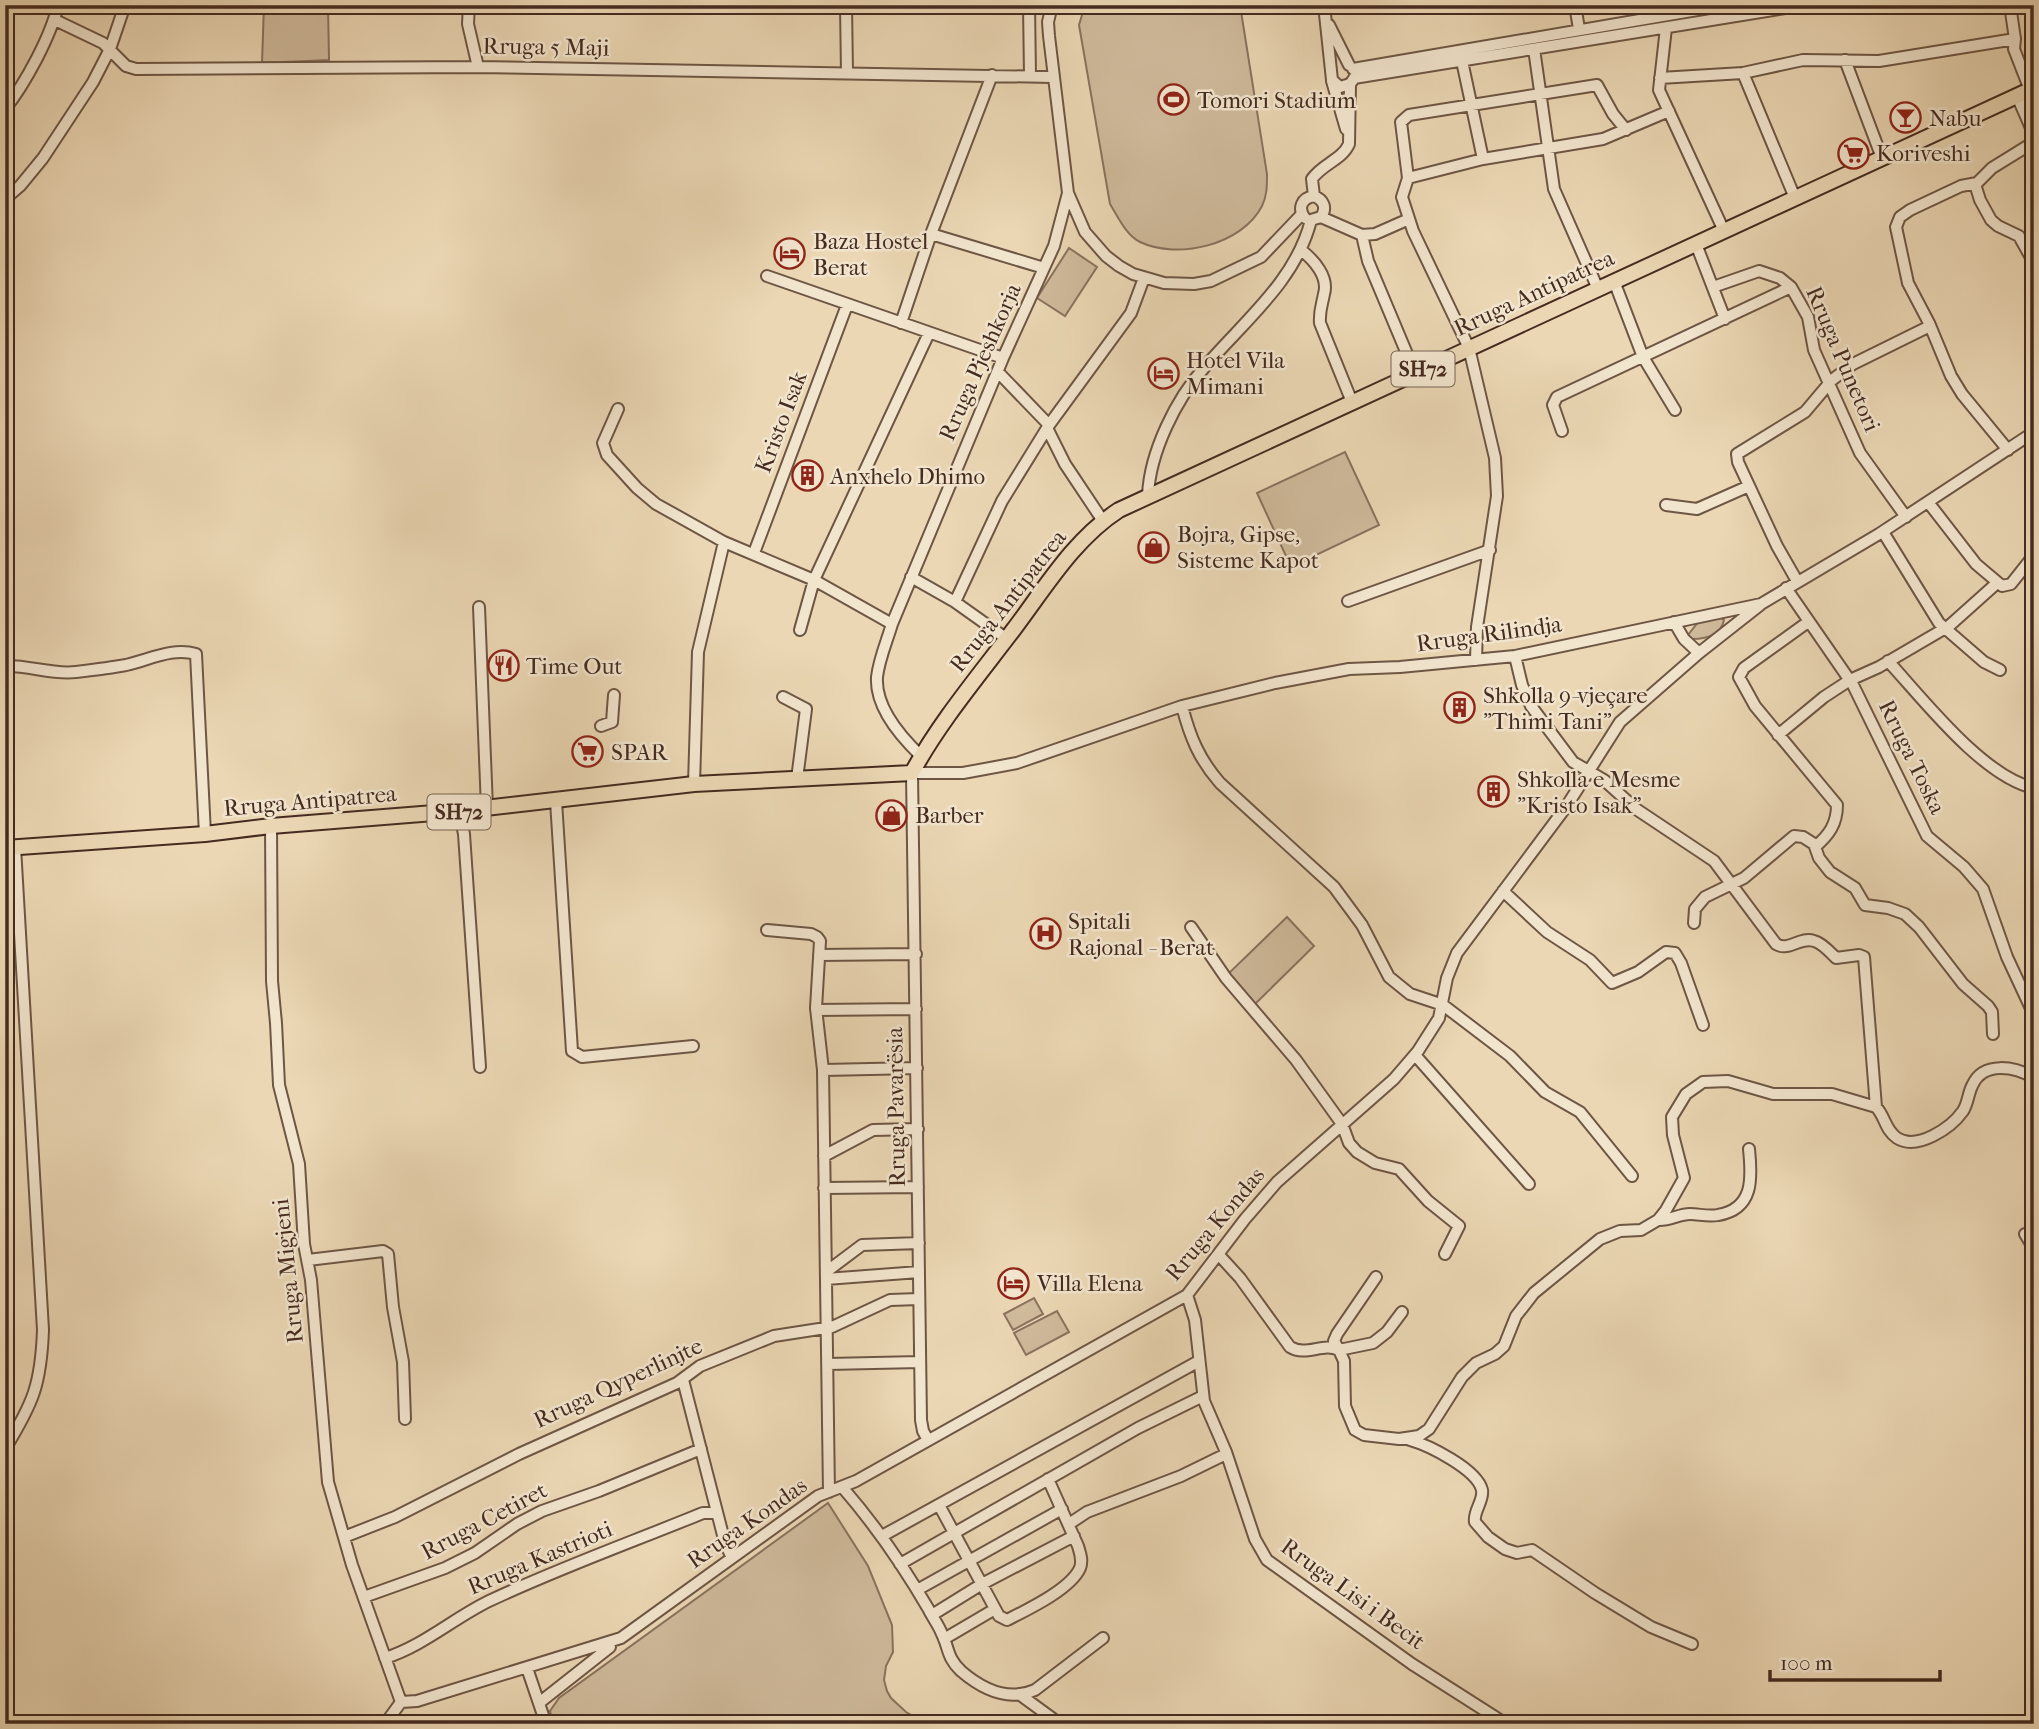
<svg xmlns="http://www.w3.org/2000/svg" width="2039" height="1729" viewBox="0 0 2039 1729" font-family="'IM FELL French Canon',serif">
<style>
.green{fill:#cfba9b;stroke:#8a725e;stroke-width:2}
.lines{fill:none;stroke-linecap:round;stroke-linejoin:round}
.minor-casing{stroke:#6e5645;stroke-width:14}
.major-casing{stroke:#452b20;stroke-width:18}
.minor{stroke:#f2e5ce;stroke-width:10}
.major{stroke:#ebd7b4;stroke-width:14}
.labels{text-anchor:middle;dominant-baseline:central;stroke-width:5;stroke-linejoin:round;paint-order:stroke}
.shield{fill:#f2e5ce;stroke:#796354;stroke-width:2}
.shield-label{font-size:21px;font-weight:bold;fill:#452b20}
.street-label{font-size:23px;fill:#452b20;stroke:#f2e5ce}
.poi-label{font-size:23px;fill:#452b20;stroke:#f2e5ce;text-anchor:start}
</style>
<rect width="100%" height="100%" fill="#ebd7b4"/>
<filter id="stains"><feTurbulence type="fractalNoise" baseFrequency=".00286" numOctaves="4"/><feColorMatrix values="0 0 0 0 .2 0 0 0 0 .09 0 0 0 0 .02 0 0 0 .5 -.17"/></filter>
<radialGradient id="worn" r=".72"><stop offset=".6" stop-color="#630" stop-opacity="0"/><stop offset="1" stop-color="#630" stop-opacity=".3"/></radialGradient>
<path class="green" d="M264,5L328,6L329,60L262,63Z
M1085,5H1240L1267,174C1267,186 1267,196 1262,206C1242,245 1178,260 1140,242C1126,235 1118,217 1110,204L1079,25Z
M1069,248L1097,267L1065,316L1037,298Z
M1345,452L1379,525L1291,567L1257,493Z
M1721,618L1724,620C1721,635 1707,639 1692,639L1688,635L1699,621Z
M1287,917L1314,946L1254,1005L1227,975Z
M1034,1298L1043,1314L1013,1330L1004,1314Z
M1057,1311L1069,1332L1026,1355L1014,1333Z
M828,1503L868,1566L892,1625L893,1652L886,1666L884,1680L887,1691L891,1698L906,1712L927,1724H553L550,1711L559,1698Z"/>
<g class="lines">
<defs>
<path id="minor" d="M469,5L468,24L478,67
M846,5L847,73
M1029,5L1030,76
M1052,5L1048,22L1049,36L1068,193L1085,232L1106,256L1119,266L1133,274L1164,283L1194,284L1211,281L1261,257L1302,214
M1324,5L1332,80L1340,87L1350,84L1353,80
M1575,5L1579,29
M2010,5L2015,39L2014,49L2030,90
M55,20L103,43L126,66L136,69L478,67L1052,77
M1329,25L1349,65
M1666,28L1659,90L1724,231
M1534,49L1554,189L1598,289
M1845,60L1882,158
M1462,61L1483,159
M1353,69L1727,5
M1743,73L1795,198
M992,75L931,234L1044,268
M1354,78L1804,5
M1660,78L1743,73L1803,60L1879,61L2015,39
M1332,81L1346,129
M2017,96L2034,135
M5,109C25,84 51,36 58,5
M1408,178L1483,159L1603,139L1669,111
M1975,184L1980,200L1991,220L1998,226L2019,236L2034,263
M5,199L20,186L43,158L93,82L110,49L125,5
M1321,217L1362,235L1375,234L1409,219
M1305,218C1297,208 1302,198 1314,196
M1311,220L1321,217C1327,208 1324,200 1314,196L1312,179C1322,164 1342,160 1349,144L1350,84
M1362,235L1368,261L1415,373
M1696,244L1725,319
M1301,250C1314,260 1329,277 1324,294C1322,305 1319,311 1320,323L1352,402
M767,276L1003,358
M1614,281L1643,357L1675,410
M1713,287L1759,271L1780,278L1791,287L1808,317L1814,350L1860,453L1906,517
M901,323L931,234
M998,372L1049,425
M618,409L603,443L607,455L637,488L656,504L724,542L814,580L892,624
M1047,428L1065,464L1103,521
M1562,431L1553,405L1557,397L1791,287
M2008,450L1962,394L1951,376L1929,323L1908,283L1896,227L1900,217L1910,210L1961,186L1977,183L1992,168L2034,142
M1148,495C1150,452 1176,399 1204,368C1243,322 1296,281 1311,220
M1928,502L1976,564L2002,586L2011,584L2034,555
M1666,505L1697,509L1749,486
M1883,532L1939,623L1984,662L2000,670
M754,553L847,305
M911,577L955,602L1007,639
M1797,581L1777,546L1738,462L1737,454L1805,412L1832,380L1853,364L1930,326
M1786,588L1853,685L1927,836L1964,867L1983,889L2007,957L2034,1015
M1348,601L1490,550
M955,602L1002,501L1049,425L1131,313L1144,278
M479,607L487,808
M1674,622L1684,639L1699,653
M1808,622L1744,668L1739,677L1755,706L1837,805C1837,824 1829,835 1815,847
M800,630L814,580L929,333
M1515,656L1522,685L1531,706L1573,762L1604,780L1636,809L1714,861L1776,944C1789,952 1800,936 1814,941C1822,943 1830,952 1836,958L1859,955L1864,957L1876,1107
M1476,660L1477,627L1497,496L1495,458L1469,348L1413,231L1402,197L1408,178L1401,122L1409,115L1597,85L1613,114L1626,130
M1888,661C1923,699 1983,777 2034,788
M5,666C29,665 52,675 76,672C93,670 110,668 126,665C149,660 172,647 196,654L205,834
M783,697L806,709L797,779
M1182,706C1190,737 1199,759 1220,783L1334,887L1362,925L1389,977L1410,994L1443,1005L1510,1056L1545,1092L1580,1112L1632,1176
M601,726L612,722L614,695
M1778,735L1824,697L1850,680L1879,667L1949,626L1997,583
M921,756C901,737 875,707 877,677C879,659 887,641 892,624L1003,358L1054,246L1068,193
M694,784L698,652L724,542
M556,801L572,1051L582,1057L693,1046
M459,811L464,834L480,1067
M271,826L272,981L276,1023L279,1085L299,1164L304,1244L311,1280L328,1482L352,1565L401,1702
M1503,891L1547,932L1590,960L1612,983L1638,972L1666,952L1675,953L1681,963L1703,1025
M1694,923L1695,909L1705,897L1744,878L1794,836L1803,837L1814,844L1819,858L1830,872L1855,888L1865,905L1888,908L1905,914L1919,927L1963,984L1988,1006L1992,1012L1993,1034
M1191,927L1226,978L1296,1060L1342,1124L1349,1143L1357,1152L1375,1163L1399,1169L1428,1201L1459,1226L1445,1254
M767,930L811,934L817,937L820,941L816,1008L823,1070L829,1492
M819,955L916,954
M816,1010L916,1009
M1415,1055L1529,1184
M823,1070L917,1068
M824,1156L873,1130L918,1129
M824,1188L918,1187
M1658,1220C1669,1221 1679,1214 1690,1214C1699,1214 1708,1217 1718,1215C1754,1209 1752,1178 1749,1149
M2025,1234L2034,1249
M1219,1255L1240,1278L1290,1347C1306,1357 1323,1342 1339,1350L1344,1361L1345,1406L1355,1430L1364,1435L1399,1439L1419,1436L1429,1429L1462,1377L1476,1363L1495,1354L1504,1346L1516,1316L1534,1293L1600,1239L1620,1231L1641,1230L1658,1220L1666,1210L1684,1178L1673,1135L1672,1117L1686,1094L1703,1082L1728,1081L1773,1094H1832L1876,1107C1885,1116 1885,1130 1897,1138C1917,1151 1951,1128 1963,1111C1968,1103 1968,1094 1972,1086C1983,1060 2016,1067 2034,1078
M308,1260L383,1251L388,1254L393,1307L403,1362L405,1419
M826,1272L862,1245L919,1243
M1376,1277L1337,1334L1334,1341L1339,1350L1373,1343L1387,1332L1402,1312
M826,1279L919,1272
M1187,1295L1195,1320L1204,1401L1226,1452L1255,1539L1267,1560L1412,1664L1506,1724
M828,1364L920,1362
M683,1380L725,1543L732,1558
M928,1440L923,1431L921,1420L912,773H963L1017,763L1182,706L1275,683L1349,669L1400,667L1515,656L1761,604L1879,534L2034,432
M1410,1440C1428,1445 1477,1469 1482,1490C1484,1501 1473,1511 1475,1522L1488,1537L1505,1549L1517,1553L1532,1550L1535,1552L1595,1593L1651,1627L1692,1644
M5,1449C33,1403 41,1385 43,1330L15,847
M843,1488C876,1526 904,1567 929,1610C933,1618 939,1626 942,1634C949,1648 947,1658 961,1671C982,1689 1008,1702 1035,1690L1103,1638
M939,1505L999,1616L1007,1620C1027,1610 1071,1589 1080,1568C1083,1560 1080,1553 1078,1546L1048,1479
M1069,1524L1087,1512L1181,1476L1226,1454
M882,1536L1199,1361
M344,1537L395,1517L519,1454L677,1383L700,1366L774,1336L832,1327L890,1300L919,1299
M900,1564L1138,1428L1203,1396
M917,1590L1062,1509
M364,1597L445,1568L475,1553L517,1524L542,1511L599,1491L701,1449
M932,1615L982,1584L1074,1536
M944,1639L995,1609
M385,1658C423,1646 454,1618 489,1601C559,1568 632,1542 703,1513H717
M527,1668L546,1724
M1019,1694L1060,1724
M401,1702L417,1701L621,1638L818,1496L856,1481L1187,1295L1245,1219L1277,1182L1394,1079L1418,1051L1439,1018L1447,978L1457,953L1566,807L1620,722L1699,653L1760,605
M539,1703L610,1647
M385,1724L401,1702"/>
<path id="major" d="M5,848L205,834L271,826L459,811L694,784L912,773C938,724 980,674 1014,629C1045,588 1074,539 1119,510L2034,88"/>
</defs>
<use href="#minor" class="minor-casing"/>
<use href="#major" class="major-casing"/>
<use href="#minor" class="minor"/>
<use href="#major" class="major"/>
</g>
<defs>
<symbol id="stadium-ring" viewBox="-11 -11 22 22"><circle r="9.5" fill="#f2e5ce" stroke="#8f2418" stroke-width="1.5"/><path d="M0-5a6.5 5 0 1 0 0 10a6.5 5 0 1 0 0-10ZM-3.5-1.8h7v3.6h-7Z" fill="#8f2418"/></symbol>
<symbol id="bar-ring" viewBox="-11 -11 22 22"><circle r="9.5" fill="#f2e5ce" stroke="#8f2418" stroke-width="1.5"/><path d="M-6-5H6L.8 .8V4.5H3.5V6h-7V4.5H-.8V.8Z" fill="#8f2418"/></symbol>
<symbol id="supermarket-ring" viewBox="-11 -11 22 22"><circle r="9.5" fill="#f2e5ce" stroke="#8f2418" stroke-width="1.5"/><path d="M-6-5.5h2.5l.6 2H6L4.5 2H-2.5L-4.4-4H-6ZM-1.5 3.2a1.3 1.3 0 1 0 .1 0ZM3 3.2a1.3 1.3 0 1 0 .1 0Z" fill="#8f2418"/></symbol>
<symbol id="hotel-ring" viewBox="-11 -11 22 22"><circle r="9.5" fill="#f2e5ce" stroke="#8f2418" stroke-width="1.5"/><path d="M-6-4.5h1.5V1H6V5H4.5V3h-9V5H-6ZM-4 0a1.8 1.8 0 1 1 3.6 0ZM.5 0V-2.5h3Q6-2.5 6 0Z" fill="#8f2418"/></symbol>
<symbol id="building-ring" viewBox="-11 -11 22 22"><circle r="9.5" fill="#f2e5ce" stroke="#8f2418" stroke-width="1.5"/><path d="M-4-6H4V6H1V3H-1V6H-4ZM-2.5-4.3h1.7v1.8h-1.7ZM.8-4.3h1.7v1.8H.8ZM-2.5-1h1.7V.8h-1.7ZM.8-1h1.7V.8H.8Z" fill="#8f2418"/></symbol>
<symbol id="shop-ring" viewBox="-11 -11 22 22"><circle r="9.5" fill="#f2e5ce" stroke="#8f2418" stroke-width="1.5"/><path d="M-5-2.5h2.3a2.7 3.5 0 0 1 5.4 0H5L5.5 6h-11ZM-1.5-2.5h3a1.5 2.3 0 0 0-3 0Z" fill="#8f2418"/></symbol>
<symbol id="restaurant-ring" viewBox="-11 -11 22 22"><circle r="9.5" fill="#f2e5ce" stroke="#8f2418" stroke-width="1.5"/><path d="M-5-6h1v4h1v-4h1v4h1v-4h1v5L-1.5 .5V6h-2V.5L-5-1ZM5-6V6H3V1.5H1.5Q1.5-4 5-6Z" fill="#8f2418"/></symbol>
<symbol id="hospital-ring" viewBox="-11 -11 22 22"><circle r="9.5" fill="#f2e5ce" stroke="#8f2418" stroke-width="1.5"/><path d="M-5-5h3v3.5h4V-5h3V5h-3V1.5h-4V5h-3Z" fill="#8f2418"/></symbol>
</defs>
<g fill-rule="evenodd">
<use href="#stadium-ring" x="1156" y="82" width="35" height="35"/>
<use href="#bar-ring" x="1888" y="100" width="35" height="35"/>
<use href="#supermarket-ring" x="1836" y="136" width="35" height="35"/>
<use href="#hotel-ring" x="772" y="236" width="35" height="35"/>
<use href="#hotel-ring" x="1146" y="356" width="35" height="35"/>
<use href="#building-ring" x="790" y="458" width="35" height="35"/>
<use href="#shop-ring" x="1136" y="530" width="35" height="35"/>
<use href="#restaurant-ring" x="486" y="648" width="35" height="35"/>
<use href="#building-ring" x="1442" y="690" width="35" height="35"/>
<use href="#supermarket-ring" x="570" y="734" width="35" height="35"/>
<use href="#building-ring" x="1476" y="774" width="35" height="35"/>
<use href="#shop-ring" x="874" y="798" width="35" height="35"/>
<use href="#hospital-ring" x="1028" y="916" width="35" height="35"/>
<use href="#hotel-ring" x="996" y="1266" width="35" height="35"/>
</g>
<g class="labels">
<g class="shield">
<rect x="1391.5" y="351.5" width="63" height="35" rx="5"/>
<rect x="427.5" y="794.5" width="63" height="35" rx="5"/>
</g>
<g class="shield-label">
<text x="1423" y="369">SH72</text>
<text x="459" y="812">SH72</text>
</g>
<g class="street-label">
<text transform="translate(546 47) rotate(1)">Rruga 5 Maji</text>
<text transform="translate(1534 293) rotate(-25)">Rruga Antipatrea</text>
<text transform="translate(1843 359) rotate(67)">Rruga Punetori</text>
<text transform="translate(980 362) rotate(-66)">Rruga Pjeshkorja</text>
<text transform="translate(781 422) rotate(-69)">Kristo Isak</text>
<text transform="translate(1008 601) rotate(-52)">Rruga Antipatrea</text>
<text transform="translate(1489 634) rotate(-8)">Rruga Rilindja</text>
<text transform="translate(1912 757) rotate(64)">Rruga Toska</text>
<text transform="translate(310 801) rotate(-5)">Rruga Antipatrea</text>
<text transform="translate(896 1107) rotate(-91)">Rruga Pavarësia</text>
<text transform="translate(1215 1224) rotate(-50)">Rruga Kondas</text>
<text transform="translate(288 1271) rotate(-96)">Rruga Migjeni</text>
<text transform="translate(618 1383) rotate(-25)">Rruga Qyperlinjte</text>
<text transform="translate(484 1521) rotate(-28)">Rruga Cetiret</text>
<text transform="translate(747 1523) rotate(-35)">Rruga Kondas</text>
<text transform="translate(540 1558) rotate(-23)">Rruga Kastrioti</text>
<text transform="translate(1353 1594) rotate(36)">Rruga Lisi i Becit</text>
</g>
<g class="poi-label">
<text x="1197" y="100">Tomori Stadium</text>
<text x="1929" y="118">Nabu</text>
<text x="1876" y="153">Koriveshi</text>
<text x="813" y="241">Baza Hostel<tspan x="813" dy="26">Berat</tspan></text>
<text x="1186" y="360">Hotel Vila<tspan x="1186" dy="26">Mimani</tspan></text>
<text x="830" y="476">Anxhelo Dhimo</text>
<text x="1177" y="534">Bojra, Gipse,<tspan x="1177" dy="26">Sisteme Kapot</tspan></text>
<text x="526" y="666">Time Out</text>
<text x="1483" y="695">Shkolla 9-vjeçare<tspan x="1483" dy="26">"Thimi Tani"</tspan></text>
<text x="611" y="752">SPAR</text>
<text x="1517" y="779">Shkolla e Mesme<tspan x="1517" dy="26">"Kristo Isak"</tspan></text>
<text x="915" y="815">Barber</text>
<text x="1068" y="921">Spitali<tspan x="1068" dy="26">Rajonal - Berat</tspan></text>
<text x="1037" y="1283">Villa Elena</text>
</g>
</g>
<rect width="2039" height="1729" fill="none" stroke="#ebd7b4" stroke-width="28"/>
<rect x="7" y="7" width="2025" height="1715" fill="none" stroke="#452b20" stroke-width="3.5"/>
<rect x="14" y="14" width="2011" height="1701" fill="none" stroke="#452b20" stroke-width="2"/>
<path d="M1770 1670v10h170v-10" fill="none" stroke="#452b20" stroke-width="3.5"/>
<text x="1780" y="1670" font-size="21" fill="#452b20" stroke="#f2e5ce" stroke-width="5" paint-order="stroke">100 m</text>
<rect width="100%" height="100%" filter="url(#stains)"/>
<rect width="100%" height="100%" fill="url(#worn)"/>
</svg>
